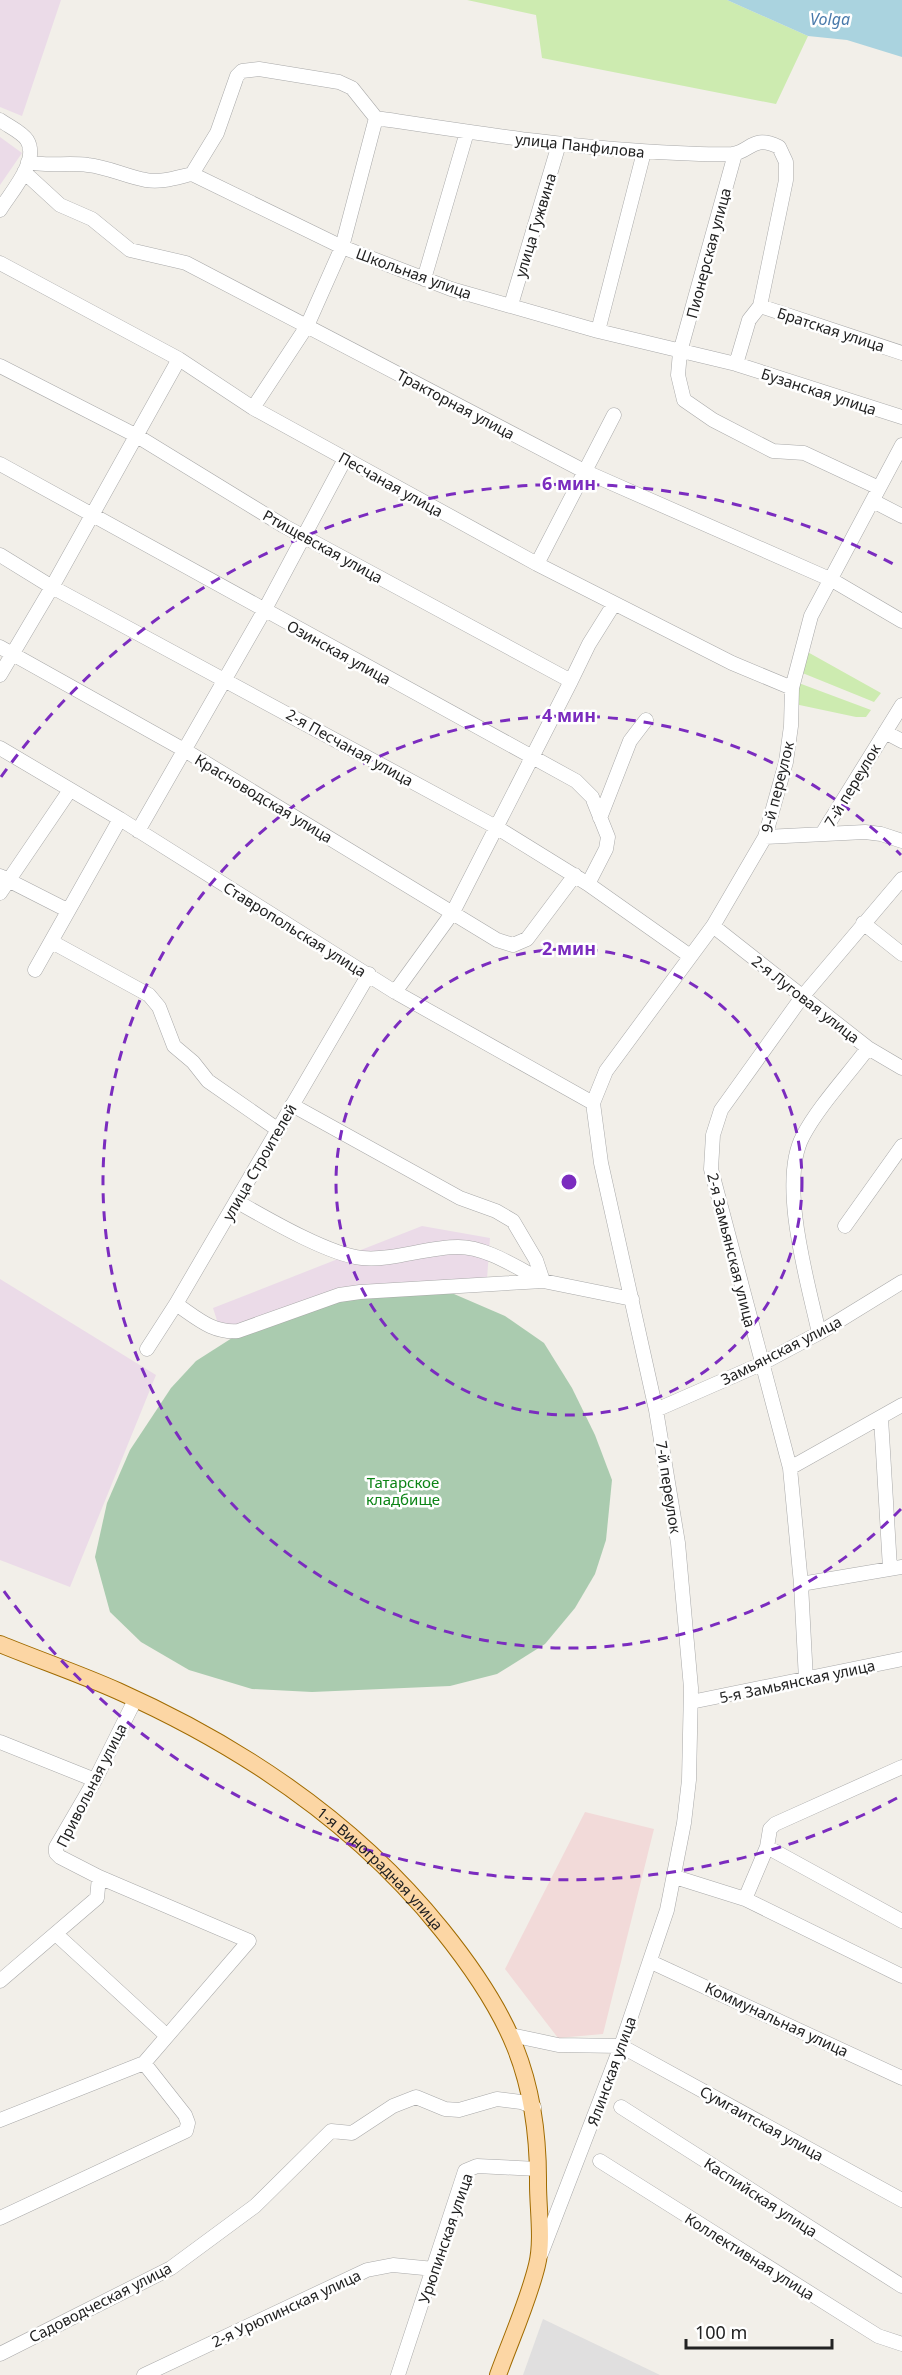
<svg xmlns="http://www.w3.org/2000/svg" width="902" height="2375" viewBox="0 0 902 2375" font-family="'Noto Sans',sans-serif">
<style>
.residential{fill:#e0dfdf}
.commercial{fill:#f2dad9}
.industrial{fill:#ebdbe8}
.grass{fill:#cdebb0}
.cemetery{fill:#aacbaf}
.water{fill:#aad3df}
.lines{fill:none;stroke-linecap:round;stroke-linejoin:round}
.minor-casing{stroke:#a9a9a9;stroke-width:15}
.major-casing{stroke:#a06b00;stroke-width:18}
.minor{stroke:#fff;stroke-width:14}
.major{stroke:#fcd6a4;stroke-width:16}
.ring{fill:none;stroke:#7b2cbf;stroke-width:3;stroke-dasharray:10 8}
.labels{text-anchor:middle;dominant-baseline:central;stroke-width:5;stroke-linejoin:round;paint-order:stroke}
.street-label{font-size:15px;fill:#222;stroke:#fff}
.park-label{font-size:15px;fill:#0c8416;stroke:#fff}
.water-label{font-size:16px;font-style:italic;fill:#4a7aab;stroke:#fff}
.centre{fill:#7b2cbf;stroke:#fff;stroke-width:3}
.ring-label{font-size:18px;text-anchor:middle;font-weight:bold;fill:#7b2cbf;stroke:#fff;stroke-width:5;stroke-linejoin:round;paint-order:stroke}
</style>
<rect width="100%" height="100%" fill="#f2efe9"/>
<path class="residential" d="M543,2319L660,2375H523Z"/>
<path class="commercial" d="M585,1812L654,1829L603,2034L558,2038L505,1969Z"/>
<path class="industrial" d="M0,0H61L22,116L0,107Z
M0,137L22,153L0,185Z
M422,1226L490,1238L487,1279L222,1336L213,1308Z
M0,1279L156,1375L70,1587L0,1560Z"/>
<path class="grass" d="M467,0H727L808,36L776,104L542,58L536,15Z
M804,650L881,693L874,702L800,672Z
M796,682L871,710L866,717H856L790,703Z"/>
<path class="cemetery" d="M409,1292L454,1294L505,1316L544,1343L572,1388L595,1435L612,1480L606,1540L595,1574L575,1608L545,1644L497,1674L450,1686L312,1692L252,1689L189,1670L141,1642L110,1612L95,1557L107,1503L130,1450L171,1388L196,1361L232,1338L291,1316L355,1298Z"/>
<path class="water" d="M727,0H902V57L847,40L808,36Z"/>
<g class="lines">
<defs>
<path id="minor" d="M376,118C476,133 576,149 677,153C695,154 714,155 732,154C751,152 752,134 779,147L786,162V180L760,306L749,320L736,364
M0,120C8,126 22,132 27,140C40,161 10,193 0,210
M735,154L680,352L678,375L684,400L713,420L773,451L804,453L879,488
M28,162C48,167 67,162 88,165C108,167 127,177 146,180C161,183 178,177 192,174L217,133L237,76L242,71L259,69L339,82L352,88L376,118
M24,172L60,205L92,219L130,250L186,263L584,471L832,580L902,621
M192,174L342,247L451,289L598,331L736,364L902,417
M0,263L179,359L253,408L537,564L732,663L792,688
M424,279L467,132
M511,305L559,144
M760,306L902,353
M598,331L644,152
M0,366L137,436L284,526L571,681L589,644L614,604
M253,408L307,326L342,247L376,118
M0,464L576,781L592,797L608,837L606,849L588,884
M873,501L902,516
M0,555L52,587L496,827L588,884L690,956
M537,564L614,415
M0,647L186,751L497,940L513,945L527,939L575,875
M0,675L52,587L179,359
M885,732L902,741
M0,748L120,819L395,992L593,1103
M600,818L630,741L646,720
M138,831L264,611L345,459
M822,834L902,705
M765,837L865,832L881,834L902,841
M0,876L67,910
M0,893L70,790
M863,923L902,954
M713,926L868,1048L902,1068
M52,942L149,995L159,1007L174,1046L193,1062L208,1081L277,1129
M35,970L120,819
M395,992L453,912L571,681
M292,1105L460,1198L496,1211L513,1221L536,1260L543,1281
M236,1201C266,1218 329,1255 362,1258C393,1261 426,1247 458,1247C487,1247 517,1268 543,1281
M845,1226L902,1146
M176,1304C197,1318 212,1333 238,1331L339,1295L360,1292L543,1281L632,1299
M819,1333C808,1283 778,1182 803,1136C818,1107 848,1075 868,1048
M147,1349L176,1304L369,974
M656,1410L761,1364L819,1333L902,1282
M881,1418L890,1568
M790,1468L902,1405
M801,1584L902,1567
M806,1680L801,1584L790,1468L711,1169L713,1135L721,1110L802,997L902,879
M691,1702L902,1659
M0,1742L95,1780
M767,1847L770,1829L775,1824L902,1767
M675,1877L745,1899L902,1976
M745,1899L767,1847L902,1921
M57,1935L167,2036
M651,1962L902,2078
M0,1981L97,1898L99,1877L60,1857L56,1853V1847L95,1780L135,1700
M511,2035L558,2045L621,2046L902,2200
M621,2107L902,2286
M0,2120L144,2063L249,1941L99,1877
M600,2161L878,2336L902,2344
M0,2218L186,2131L188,2123L185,2115L144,2063
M541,2254L621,2046L667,1910L684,1823L689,1780L691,1688L678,1543L656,1410L601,1163L593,1103L606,1071L713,926L765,837L786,762L791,726L792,688L811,616L902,445
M0,2354L171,2268L255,2206L331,2131L352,2133L393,2106L416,2097L445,2109L459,2110L497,2099L521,2102L534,2107
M144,2375L367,2270L393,2265L434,2269
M398,2375L465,2171L477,2166L538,2169"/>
<g id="major">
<path id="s1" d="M0,1644C39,1660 80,1674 118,1691C241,1746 357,1824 442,1930C508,2012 539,2076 538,2184C538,2209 543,2241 537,2265C528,2302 511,2339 498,2375"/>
</g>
</defs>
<use href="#minor" class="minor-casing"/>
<use href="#major" class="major-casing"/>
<use href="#minor" class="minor"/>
<use href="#major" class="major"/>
</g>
<g class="ring">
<circle cx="569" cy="1182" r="233"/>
<path d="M901 1509A466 466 0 1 1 901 855"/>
<path d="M897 1798A698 698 0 0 1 1 1587M1 777A698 698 0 0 1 897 566"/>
</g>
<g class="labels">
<g class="street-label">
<text transform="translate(580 145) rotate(6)">улица Панфилова</text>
<text transform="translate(535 225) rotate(-73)">улица Гужвина</text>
<text transform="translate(708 253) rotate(-75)">Пионерская улица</text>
<text transform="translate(414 273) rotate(20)">Школьная улица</text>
<text transform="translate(831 329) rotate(18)">Братская улица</text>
<text transform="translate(819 391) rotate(18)">Бузанская улица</text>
<text transform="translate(456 404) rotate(28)">Тракторная улица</text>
<text transform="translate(391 484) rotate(29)">Песчаная улица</text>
<text transform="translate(323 546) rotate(29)">Ртищевская улица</text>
<text transform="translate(339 652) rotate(29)">Озинская улица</text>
<text transform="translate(350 747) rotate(29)">2-я Песчаная улица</text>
<text transform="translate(852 785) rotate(-59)">7-й переулок</text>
<text transform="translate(777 787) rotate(-76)">9-й переулок</text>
<text transform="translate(264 798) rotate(31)">Красноводская улица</text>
<text transform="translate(295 929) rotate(32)">Ставропольская улица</text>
<text transform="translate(806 999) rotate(38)">2-я Луговая улица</text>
<text transform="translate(259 1162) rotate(-60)">улица Строителей</text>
<text transform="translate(732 1250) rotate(76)">2-я Замьянская улица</text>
<text transform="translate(781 1350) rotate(-27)">Замьянская улица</text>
<text transform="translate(669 1487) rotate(81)">7-й переулок</text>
<text transform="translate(797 1681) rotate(-12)">5-я Замьянская улица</text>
<text transform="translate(91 1785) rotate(-63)">Привольная улица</text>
<text stroke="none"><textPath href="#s1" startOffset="446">1-я Виноградная улица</textPath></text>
<text transform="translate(777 2019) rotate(25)">Коммунальная улица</text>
<text transform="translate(611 2071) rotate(-70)">Ялинская улица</text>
<text transform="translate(762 2123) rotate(29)">Сумгаитская улица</text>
<text transform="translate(761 2197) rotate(33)">Каспийская улица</text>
<text transform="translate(445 2238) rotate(-71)">Урюпинская улица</text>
<text transform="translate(750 2256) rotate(32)">Коллективная улица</text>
<text transform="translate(100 2302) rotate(-27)">Садоводческая улица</text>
<text transform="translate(286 2308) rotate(-25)">2-я Урюпинская улица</text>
</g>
<g class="park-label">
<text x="403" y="1482">Татарское<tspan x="403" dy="17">кладбище</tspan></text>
</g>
<g class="water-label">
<text x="830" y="19">Volga</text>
</g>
</g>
<circle cx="569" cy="1182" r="9" class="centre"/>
<g class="ring-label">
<text x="569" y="490">6 мин</text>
<text x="569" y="722">4 мин</text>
<text x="569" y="955">2 мин</text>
</g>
<path d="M686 2339v9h146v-9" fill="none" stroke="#222222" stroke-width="3"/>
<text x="695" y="2339" font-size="18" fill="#222222" stroke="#ffffff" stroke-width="4.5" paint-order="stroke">100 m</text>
</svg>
